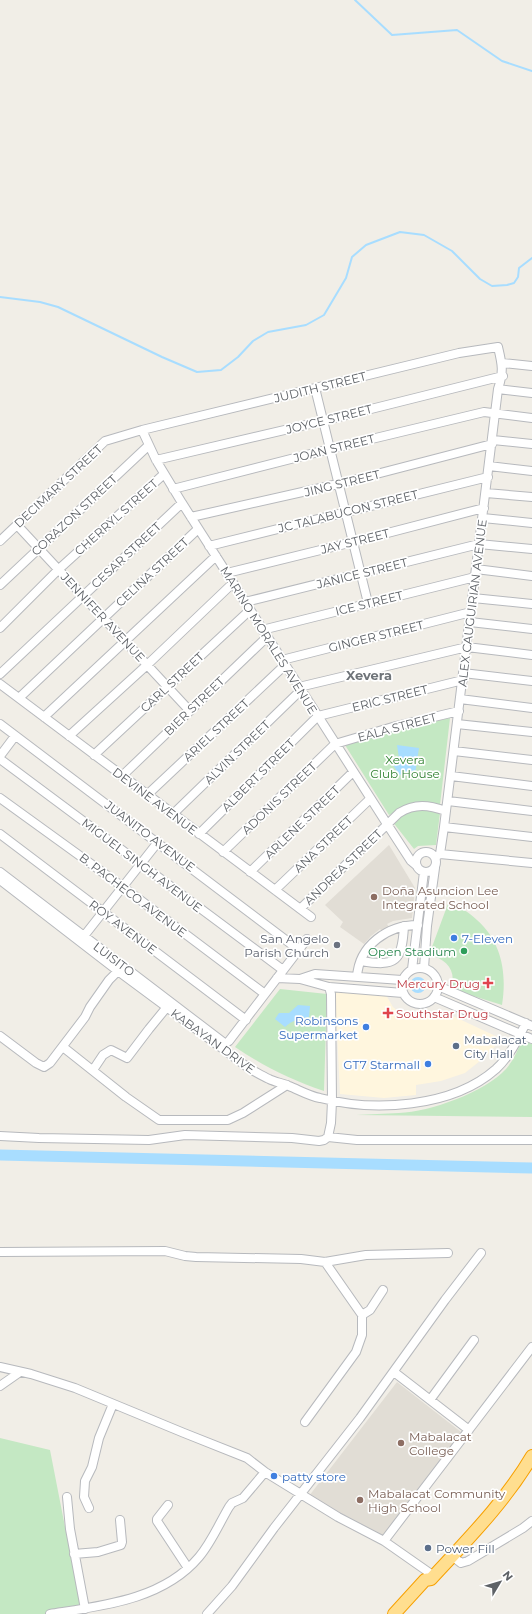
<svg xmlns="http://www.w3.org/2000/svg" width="532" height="1614" viewBox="0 0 532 1614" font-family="Montserrat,sans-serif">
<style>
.commercial{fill:#fff6de}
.education{fill:#e1ddd5}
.green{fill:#c4e8c3}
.water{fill:#a8ddff}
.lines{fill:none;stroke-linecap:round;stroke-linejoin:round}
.stream{stroke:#a8ddff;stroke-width:2}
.river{stroke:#a8ddff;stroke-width:11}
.minor-casing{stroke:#b7b9bd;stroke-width:10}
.highway-casing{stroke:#f7a000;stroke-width:14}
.minor{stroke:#fff;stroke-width:8}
.highway{stroke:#ffde8f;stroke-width:12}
.education-dot{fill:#8d6e63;stroke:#fff;stroke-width:1.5}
.shop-dot{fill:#3f7fe0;stroke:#fff;stroke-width:1.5}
.worship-dot{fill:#6b7280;stroke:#fff;stroke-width:1.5}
.leisure-dot{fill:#2e9e5b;stroke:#fff;stroke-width:1.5}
.health-dot{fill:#e0444e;stroke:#fff;stroke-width:1.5}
.service-dot{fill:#5c6f8a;stroke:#fff;stroke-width:1.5}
.labels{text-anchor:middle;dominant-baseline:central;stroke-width:3.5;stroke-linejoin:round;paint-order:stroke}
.street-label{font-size:12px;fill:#5e6267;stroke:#fff}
.park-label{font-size:12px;fill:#328232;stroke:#fff}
.education-label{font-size:12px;fill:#785e54;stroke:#fff;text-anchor:start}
.worship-label{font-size:12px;fill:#5b616d;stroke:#fff;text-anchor:end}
.shop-label{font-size:12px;fill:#366cbe;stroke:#fff;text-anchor:start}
.leisure-label{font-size:12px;fill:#27864d;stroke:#fff;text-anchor:end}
.health-label{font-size:12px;fill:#be3a42;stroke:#fff;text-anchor:end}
.service-label{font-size:12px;fill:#4e5e75;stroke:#fff;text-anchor:start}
.neighbourhood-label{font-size:13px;font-weight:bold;fill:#6f7479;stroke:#fff}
</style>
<rect width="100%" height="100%" fill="#f1eee7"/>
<path class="commercial" d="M335,991L386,995L393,1007L405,1017L424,1018L440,1010L502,1039L485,1057L465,1073L441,1081L416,1085V1095L384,1098L340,1094Z"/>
<path class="education" d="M389,845L415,888L412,918L393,921L387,924L389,927L383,932L380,929L371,936L364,944L340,927L343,922L325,905Z
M397,1382L461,1432L384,1539L309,1496Z"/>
<path class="green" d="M450,718L440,805L415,803L389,815L345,745L396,729Z
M417,809L440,813L436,845L418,846L414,849L392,821L405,813Z
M449,901C459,907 469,912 477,920C502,942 507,974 502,1005L451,989C457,971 447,959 429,955Z
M280,989L327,994L324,1091C291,1080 265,1067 235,1047Z
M522,1040L532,1044V1117L356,1115C370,1114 385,1114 399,1113C430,1112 485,1092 506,1069C513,1061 518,1050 522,1040Z
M0,1438L50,1450L82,1614H0Z"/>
<path class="water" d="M397,745L419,748L415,774L407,773L399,775L391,761L399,758Z
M410 985a8 8 0 1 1 16 0a8 8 0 1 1-16 0Z
M298,1005L310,1006L309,1017C300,1019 292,1020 285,1027L275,1019L279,1013H289Z"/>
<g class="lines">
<path class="stream" d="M355,0L392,35L457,30L502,61L532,71
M0,297L40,302L58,307L162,357L197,372L221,370L238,357L253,341L268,332L306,325L324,315L346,278L352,257L366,245L400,232L424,235L452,251L480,279L492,286L507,285L514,283L518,277L519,268L532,258"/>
<path class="river" d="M0,1155L532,1168"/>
<defs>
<path id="minor" d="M502,363L532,366
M315,388L368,603
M498,389L532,393
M142,430L156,460L182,503L387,824L411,861L417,866
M493,440L532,444
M156,460L323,421L503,376
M489,466L532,471
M173,489L330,449L484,412L532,418
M486,493L532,497
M191,517L338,484L492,444
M483,518L532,523
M17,525L189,710
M0,541L105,441L142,430L459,353L498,347C502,364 504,371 498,389L444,827L440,854L435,857
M209,546L488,477
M476,569L532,576
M227,573L353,542L484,508
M0,585L148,446
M473,598L532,604
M245,602L479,544L532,549
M470,622L532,629
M0,628L59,569L164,474
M262,630L475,577
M282,660L471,612
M463,673L532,681
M0,674L182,503
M0,684L311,917
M299,687L467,647L532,655
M19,698L198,529
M460,699L532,708
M44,717L216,556
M0,724L299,950
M457,724L532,732
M69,736L147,665L233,583
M454,751L532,760
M94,755L250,610
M0,756L15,736
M0,759L283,970
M122,776L267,637
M451,776L532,786
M147,795L285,665
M0,798L123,887L265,994
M448,801L532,811
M173,814L301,690
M444,827L532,837
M0,834L246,1020
M199,834L318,716L463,680
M416 862a10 10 0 1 1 20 0a10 10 0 1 1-20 0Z
M223,852L335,744L396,726L459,711
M440,854L532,863
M0,872L223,1042L226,1043L229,1041L307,939
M250,872L353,772
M0,880L118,971L250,1069C256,1072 262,1076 269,1079C275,1082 282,1083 289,1086C299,1090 309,1096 320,1098C374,1112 452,1108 496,1069C510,1056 518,1039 526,1023
M275,890L370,799
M300,909L399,813C415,803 429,805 446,811
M84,936L158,842
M361,961C396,967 402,962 404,926
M402 986a18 18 0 1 1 36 0a18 18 0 1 1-36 0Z
M424,968L427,926L435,868
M412,969L424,872
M357,977C359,945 388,925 418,925
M277,978L300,979L329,987L403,993
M300,979L315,974L402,980
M438,986L532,1026
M434,997L532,1039
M0,1036L36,1063L44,1067L50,1063L85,1017L90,1007L109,980L118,971
M63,1047L126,1097L159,1120H228L243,1113L287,1085
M93,1070L103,1055L111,1050L127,1058L149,1029L167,1007
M0,1136L39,1138L149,1140L185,1135L292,1138L319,1141L324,1140L328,1137L331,1123L332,1101L331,994L329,987
M328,1137L357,1140H532
M0,1252L165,1251L185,1256L196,1257L301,1259L325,1262L366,1255L448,1253
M362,1315L370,1310L383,1290
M0,1367L31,1374L75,1388L184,1433L247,1458L265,1472L338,1517L384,1541L434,1576
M394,1372L469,1430
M0,1386L20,1372
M430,1400L474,1340
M305,1422L356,1352L362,1335V1315L325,1262
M67,1497L70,1529L85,1609
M168,1505L157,1519V1521L188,1568
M89,1508L84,1497L85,1481L92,1467L99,1438L113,1404
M384,1541L532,1347
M74,1554L98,1552L121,1545L122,1542L120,1520
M452,1556L461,1563L468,1561L523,1528L532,1521
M50,1614C101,1606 163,1600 199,1557C211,1543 219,1524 229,1507L232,1503L243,1498L265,1472
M207,1614L232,1586L274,1528L360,1418L445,1300L481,1253"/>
<path id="highway" d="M394,1614L425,1580L431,1579C467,1540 505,1502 532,1456"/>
</defs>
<use href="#minor" class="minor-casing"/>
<use href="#highway" class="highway-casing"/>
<use href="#minor" class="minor"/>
<use href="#highway" class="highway"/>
</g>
<g class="education-dot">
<circle cx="374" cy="897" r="4"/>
<circle cx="401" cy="1443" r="4"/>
<circle cx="360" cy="1500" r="4"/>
</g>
<g class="shop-dot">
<circle cx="454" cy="938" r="4"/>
<circle cx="366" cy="1027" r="4"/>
<circle cx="428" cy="1064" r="4"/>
<circle cx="274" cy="1476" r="4"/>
</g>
<circle class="worship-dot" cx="337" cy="945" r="4"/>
<circle class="leisure-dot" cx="464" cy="951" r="4"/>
<g class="health-dot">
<path d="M486 977h4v4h4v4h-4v4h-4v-4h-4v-4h4z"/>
<path d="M386 1007h4v4h4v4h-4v4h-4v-4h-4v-4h4z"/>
</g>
<g class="service-dot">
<circle cx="456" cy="1046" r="4"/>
<circle cx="428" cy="1548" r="4"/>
</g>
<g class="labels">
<g class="street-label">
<text transform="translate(320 387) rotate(-14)">JUDITH STREET</text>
<text transform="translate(329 419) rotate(-14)">JOYCE STREET</text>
<text transform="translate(334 448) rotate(-14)">JOAN STREET</text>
<text transform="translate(342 483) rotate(-14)">JING STREET</text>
<text transform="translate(58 486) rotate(-43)">DECIMARY STREET</text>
<text transform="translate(348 511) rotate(-14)">JC TALABUCON STREET</text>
<text transform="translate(74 515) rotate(-43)">CORAZON STREET</text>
<text transform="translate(116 517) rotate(-42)">CHERRYL STREET</text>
<text transform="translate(355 541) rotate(-14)">JAY STREET</text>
<text transform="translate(126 555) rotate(-43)">CESAR STREET</text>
<text transform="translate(152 572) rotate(-43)">CELINA STREET</text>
<text transform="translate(362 573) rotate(-14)">JANICE STREET</text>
<text transform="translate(369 603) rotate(-14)">ICE STREET</text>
<text transform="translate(472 603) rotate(-83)">ALEX CAUGUIRIAN AVENUE</text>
<text transform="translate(103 617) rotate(47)">JENNIFER AVENUE</text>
<text transform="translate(376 636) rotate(-14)">GINGER STREET</text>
<text transform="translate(269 640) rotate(58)">MARINO MORALES AVENUE</text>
<text transform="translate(172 682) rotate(-43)">CARL STREET</text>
<text transform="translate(390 698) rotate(-14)">ERIC STREET</text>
<text transform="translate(194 706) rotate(-44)">BIER STREET</text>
<text transform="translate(397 727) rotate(-15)">EALA STREET</text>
<text transform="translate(216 730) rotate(-43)">ARIEL STREET</text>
<text transform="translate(237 752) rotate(-44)">ALVIN STREET</text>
<text transform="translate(258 775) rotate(-45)">ALBERT STREET</text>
<text transform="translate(279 798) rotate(-44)">ADONIS STREET</text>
<text transform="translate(155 801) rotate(37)">DEVINE AVENUE</text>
<text transform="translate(302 822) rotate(-44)">ARLENE STREET</text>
<text transform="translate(150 836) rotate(37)">JUANITO AVENUE</text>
<text transform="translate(323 844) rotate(-44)">ANA STREET</text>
<text transform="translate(142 865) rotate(37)">MIGUEL SINGH AVENUE</text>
<text transform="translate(343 867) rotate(-44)">ANDREA STREET</text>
<text transform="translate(133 895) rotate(37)">B. PACHECO AVENUE</text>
<text transform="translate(123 927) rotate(37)">ROY AVENUE</text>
<text transform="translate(114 959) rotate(37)">LUISITO</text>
<text transform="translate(213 1041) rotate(36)">KABAYAN DRIVE</text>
</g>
<g class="park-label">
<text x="405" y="759">Xevera<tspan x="405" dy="14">Club House</tspan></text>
</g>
<g class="education-label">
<text x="382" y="890">Doña Asuncion Lee<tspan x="382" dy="14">Integrated School</tspan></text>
<text x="409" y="1436">Mabalacat<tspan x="409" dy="14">College</tspan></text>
<text x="368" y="1493">Mabalacat Community<tspan x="368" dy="14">High School</tspan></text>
</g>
<g class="worship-label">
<text x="329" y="938">San Angelo<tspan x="329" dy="14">Parish Church</tspan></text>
</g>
<g class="shop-label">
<text x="462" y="938">7-Eleven</text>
<text x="358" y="1020" text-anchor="end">Robinsons<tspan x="358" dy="14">Supermarket</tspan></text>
<text x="420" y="1064" text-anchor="end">GT7 Starmall</text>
<text x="282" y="1476">patty store</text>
</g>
<g class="leisure-label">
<text x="456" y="951">Open Stadium</text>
</g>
<g class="health-label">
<text x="480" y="983">Mercury Drug</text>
<text x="396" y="1013" text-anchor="start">Southstar Drug</text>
</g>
<g class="service-label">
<text x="464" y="1039">Mabalacat<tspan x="464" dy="14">City Hall</tspan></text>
<text x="436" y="1548">Power Fill</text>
</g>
<g class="neighbourhood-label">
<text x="369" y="675">Xevera</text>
</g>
</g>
<g transform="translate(500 1582) rotate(52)" stroke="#ffffff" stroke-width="3" paint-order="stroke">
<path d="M0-3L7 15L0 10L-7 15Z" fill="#5e6267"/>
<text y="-6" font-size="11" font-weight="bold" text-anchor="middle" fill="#5e6267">N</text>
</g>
</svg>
